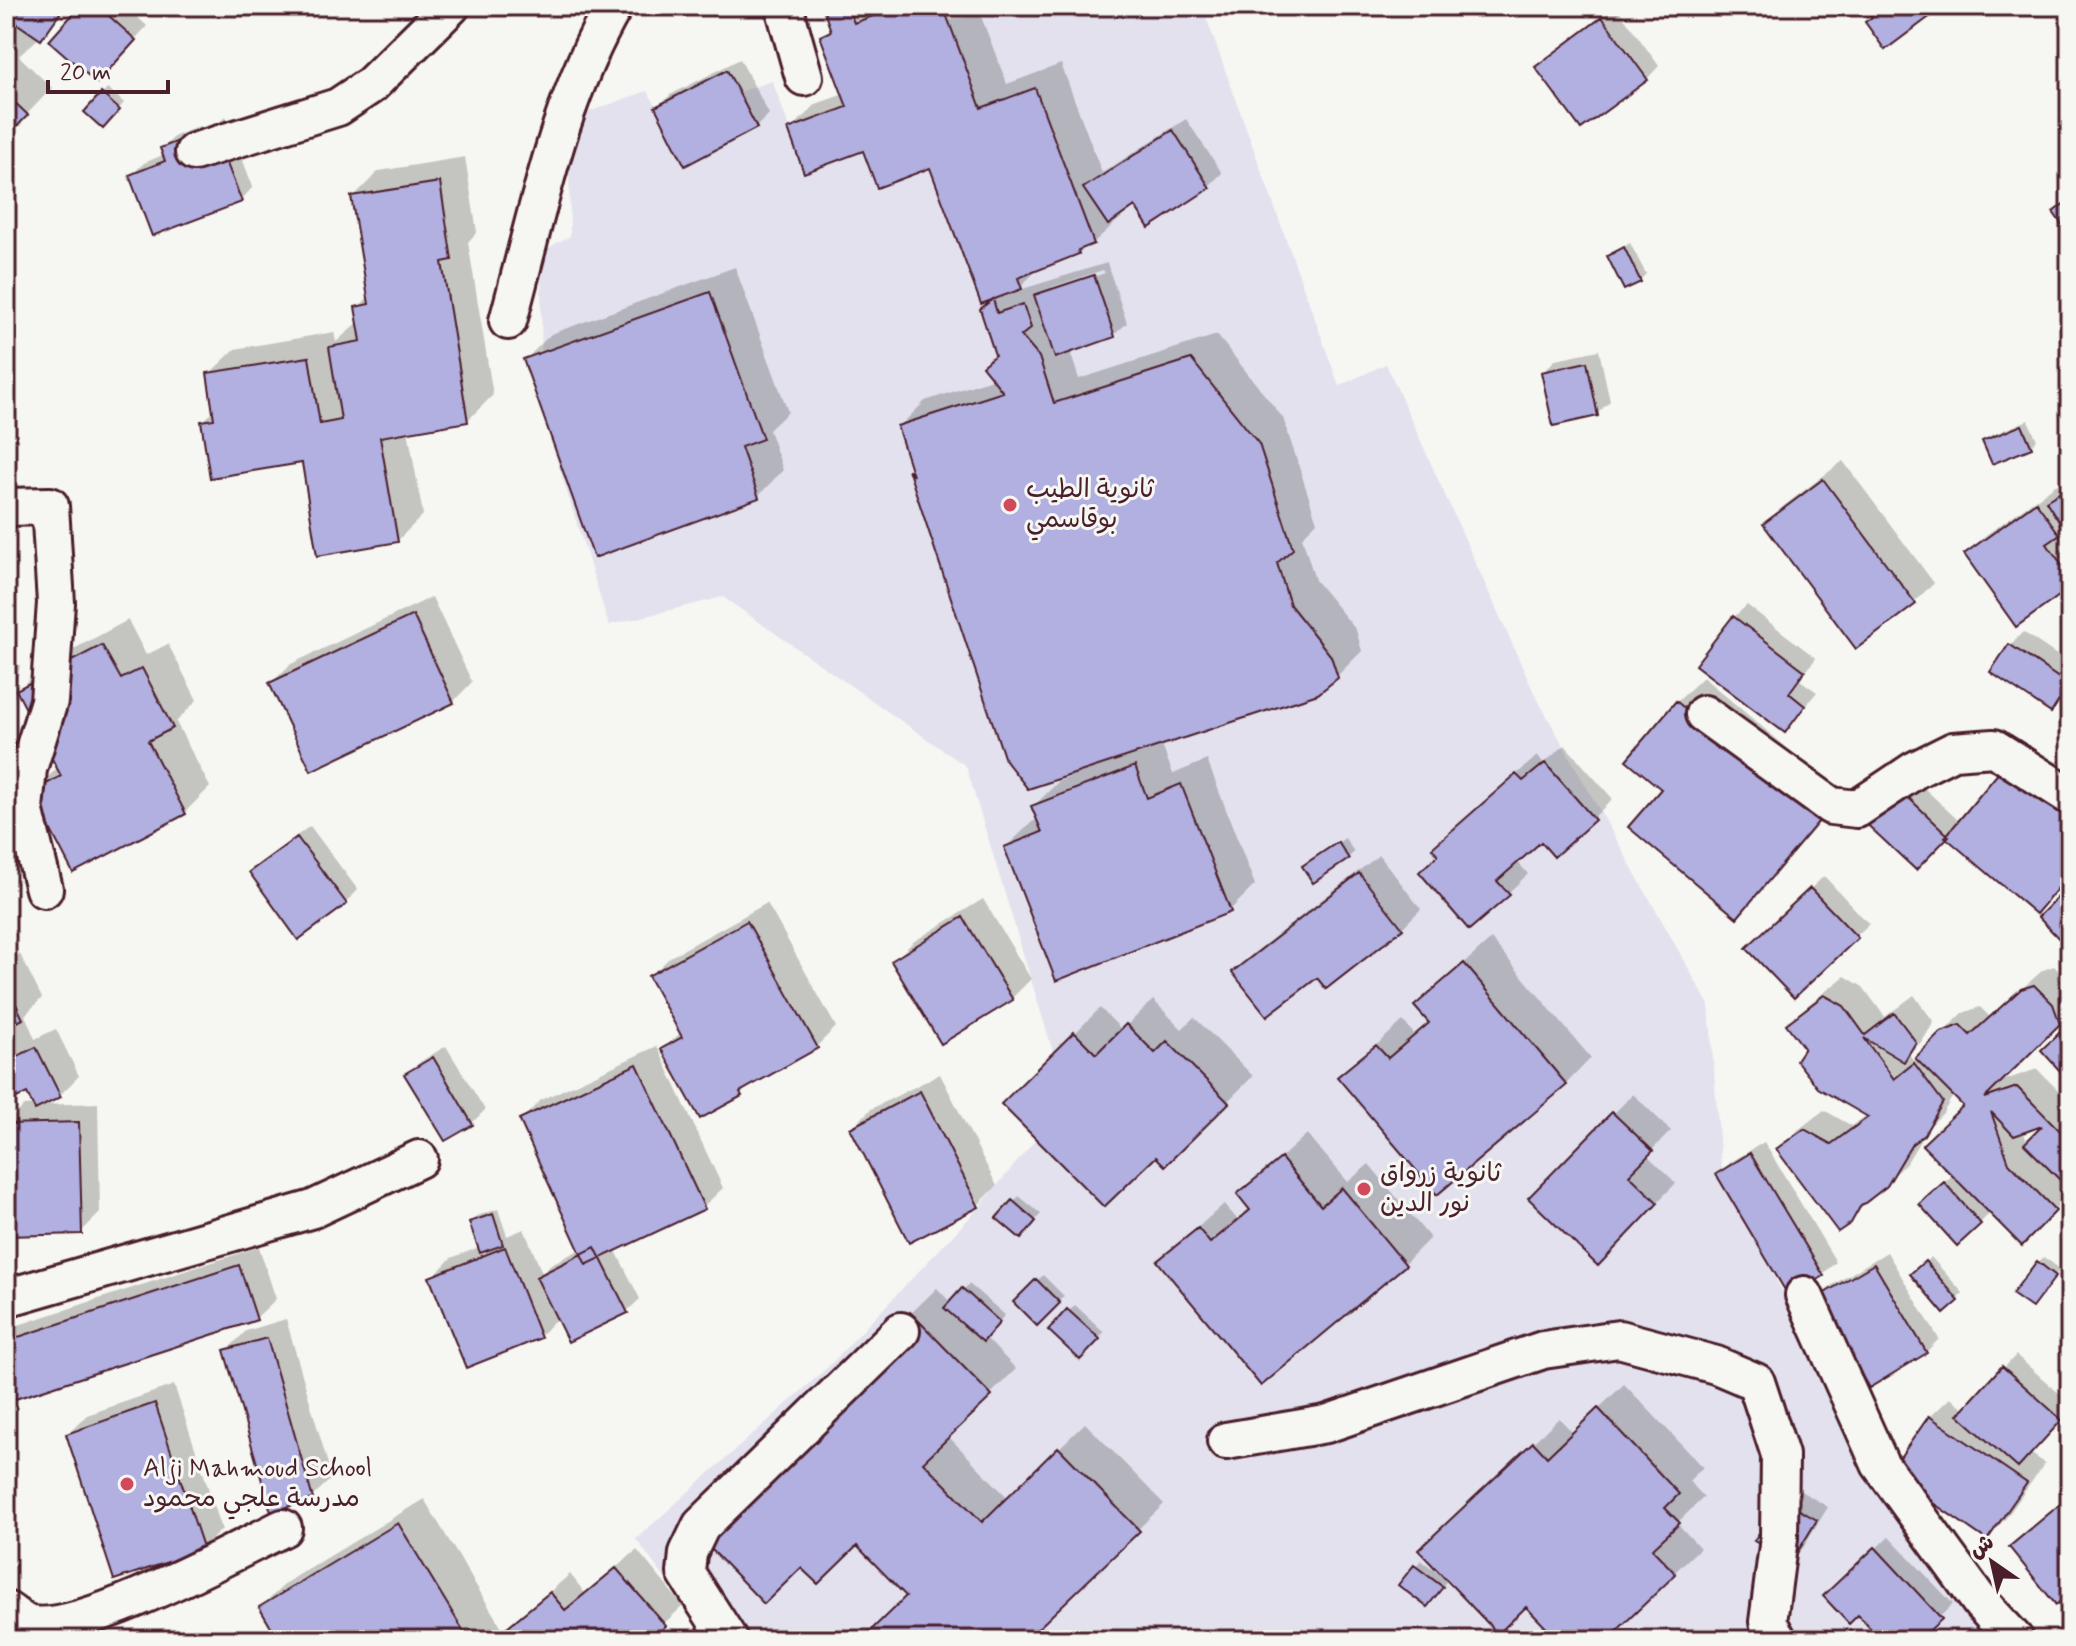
<svg xmlns="http://www.w3.org/2000/svg" width="2076" height="1646" viewBox="0 0 2076 1646" font-family="Mynerve,'Playpen Sans Arabic',sans-serif">
<style>
.built{fill:#e2e1ed}
.shadow{fill:#0003;fill-rule:evenodd}
.building{fill:#b2afe1;stroke:#4a1f2b;stroke-width:2}
.lines{fill:none;stroke-linecap:round;stroke-linejoin:round}
.street-casing{stroke:#4a1f2b;stroke-width:42}
.street{stroke:#f6f6f2;stroke-width:36}
.poi-dot{fill:#d1495b;stroke:#f6f6f2;stroke-width:3}
.labels{text-anchor:middle;dominant-baseline:central;stroke-width:6;stroke-linejoin:round;paint-order:stroke}
.poi-label{font-size:26px;fill:#4a1f2b;stroke:#f6f6f2;text-anchor:start}
</style>
<rect width="100%" height="100%" fill="#f6f6f2"/>
<filter id="ink" filterUnits="userSpaceOnUse"><feTurbulence type="fractalNoise" baseFrequency=".0125" numOctaves="2"/><feDisplacementMap in="SourceGraphic" scale="16" xChannelSelector="R" yChannelSelector="G"/><feConvolveMatrix kernelMatrix="1 2 1 2 8 2 1 2 1" color-interpolation-filters="sRGB"/></filter>
<g filter="url(#ink)">
<path class="built" d="M1008,6H1202L1339,386L1386,364L1535,695L1709,1005L1721,1165L1877,1488L2002,1640H710L636,1539L828,1367L975,1212L1068,1101L966,766L723,597L609,625L542,413L541,252L570,236L569,144L580,115L647,91L664,117L772,81L789,126L846,107L829,45L991,12Z"/>
<path class="shadow" d="M6,6H66L53,25L19,56L52,88L6,136Z
M83,6H125L147,26L109,68Z
M824,6H977L1007,84L1061,64L1102,173L1186,119L1222,173L1209,186L1149,225L1136,204L1093,243L1078,253L1040,267L1016,291L1107,263L1127,323L1114,335L1070,351L1079,379L1217,335L1283,418L1317,522L1302,537L1315,580L1356,630L1362,651L1337,676L1161,743L1173,774L1207,760L1255,885L1230,910L1006,847L1032,822L1039,819L1034,806L1059,781L1070,777L915,475L900,426L925,401L995,378L997,354L982,310L996,296L931,166L790,130L816,104L844,94L822,37L832,27ZM1103,270L1105,273L1052,291V287Z
M1616,6L1659,66L1647,79L1538,67L1551,54Z
M740,59L769,114L756,127L657,108L670,95Z
M108,88L124,103L103,126L87,112Z
M226,116L253,187L241,200L131,175L144,163L165,154L163,148L175,136L200,126L207,143L211,130Z
M465,157L477,232L468,242L493,395L467,421L408,430L423,515L397,541L304,461L203,421L215,410L209,374L235,349L334,332L336,342L360,321L358,308L369,296L353,197L379,171Z
M1630,243L1646,274L1640,280L1609,256Z
M735,267L788,412L769,430L783,470L758,496L525,360L551,334Z
M1599,350L1610,401L1597,414L1543,372L1556,359Z
M2028,420L2037,440L2031,446L1984,442L1990,436Z
M1843,461L1934,583L1914,602L1765,524L1785,505Z
M2070,483V586L1967,554L1986,535L2057,484L2060,489Z
M432,597L472,682L453,702L271,683L291,664Z
M1747,605L1816,658L1800,680L1817,692L1785,730L1734,617Z
M128,620L146,655L168,644L197,700L176,722L210,787L185,812L33,792L58,767L18,690L44,665Z
M2023,632L2070,664V687L2050,710L2010,645Z
M6,663L20,665L6,747Z
M1703,677L1843,795L1762,890L1737,915L1663,789L1629,760L1677,702Z
M1565,745L1613,799L1593,818L1542,840L1517,861L1528,874L1508,893L1440,854L1435,848L1537,756L1544,763Z
M1906,771L1960,822L2070,784V875L2036,911L1947,836L1862,817Z
M310,826L358,890L345,903L251,872L264,860Z
M1345,838L1354,852L1348,858L1304,866Z
M1379,855L1421,909L1402,928L1317,975L1235,972L1254,953Z
M1824,876L1869,924L1794,995L1762,935Z
M983,899L1031,979L1012,998L894,961L913,942Z
M767,903L836,1027L817,1046L753,1082L741,1094L664,1049L681,1032L650,977L670,957Z
M1491,939L1591,1058L1566,1084L1437,1192L1340,1078L1403,1021L1414,1034L1429,1021L1417,1006Z
M20,954L42,998L25,1015L35,1039L56,1029L79,1076L59,1096L40,1105L98,1103L100,1213L81,1232L6,1225V1124L24,1106L35,1105L28,1090L6,1101V961Z
M2054,966L2070,983V1011L1999,1082L2037,1069L2070,1102V1194L2022,1243L1991,1212L1980,1223L1934,1191L1954,1174L1965,1105L1954,1094L1943,1113L1927,1129L1906,1164L1874,1194L1850,1221L1779,1150L1798,1130L1824,1110L1852,1126L1867,1115L1789,1024L1808,1005L1845,976L1863,987L1885,1017L1914,995L1934,1022L1923,1040L1909,1054L1914,1061L1963,1013L1980,1007L1990,1017L2043,970ZM2050,1121L2028,1144L2023,1131Z
M1153,1000L1182,1029L1194,1017L1253,1076L1165,1164L1156,1154L1004,1104L1100,1008L1122,1030Z
M446,1046L485,1110L472,1123L446,1139L407,1075L420,1062Z
M657,1046L723,1188L703,1207L615,1249L640,1299L627,1311L558,1317L540,1336L432,1278L451,1258L480,1247L471,1222L477,1216L498,1209L507,1236L524,1229L542,1273L551,1264L581,1249L521,1120L541,1100Z
M940,1074L997,1186L978,1205L852,1128L871,1109Z
M1633,1094L1671,1131L1647,1155L1676,1183L1598,1263L1531,1198Z
M1307,1134L1348,1182L1369,1164L1430,1238L1405,1263L1261,1383L1160,1261L1224,1204L1237,1219L1251,1207L1240,1195Z
M1764,1142L1836,1262L1823,1274L1718,1175L1731,1162Z
M1019,1196L1041,1214L1021,1236L999,1218Z
M259,1247L276,1299L256,1318L6,1399V1329Z
M1887,1252L1939,1339L1926,1352L1818,1299L1831,1286Z
M1931,1257L1963,1293L1944,1311L1912,1274Z
M2044,1257L2060,1269L2038,1300V1262Z
M1043,1275L1064,1296L1037,1323L1016,1302Z
M969,1284L1005,1315L985,1337L1016,1369L948,1436L1008,1498L1085,1423L1164,1504L1024,1640H863L909,1595L857,1543L801,1565L717,1501L937,1288L951,1303Z
M1075,1305L1104,1332L1080,1357L1051,1330Z
M286,1319L332,1478L312,1497L226,1351L246,1331Z
M2016,1355L2070,1403V1410L2030,1453L2045,1463L2006,1518L1987,1538L1930,1417L1950,1398L1966,1409Z
M1624,1384L1703,1467L1689,1481L1704,1497L1677,1523L1700,1548L1604,1640H1560L1526,1604L1448,1579L1433,1599L1401,1585L1421,1560L1443,1577L1446,1525L1559,1418L1573,1433Z
M174,1385L222,1529L203,1548L68,1434L87,1415Z
M1794,1487L1828,1507L1803,1548L1791,1561Z
M424,1499L509,1640H257L274,1629L261,1607L287,1582Z
M1889,1536L1953,1604L1916,1640H1884L1839,1583Z
M637,1550L683,1606L646,1640H519L509,1628L570,1574L585,1593Z
M6,1593L39,1640H6Z
M1142,1631L1150,1640H1133Z"/>
<path class="building" d="M6,6H65L41,40L6,16Z
M80,6H98L136,40L97,83L49,41Z
M822,6H847L854,23L900,6H943L981,108L1035,88L1094,244L1078,250L1079,254L1018,278L1022,289L981,304L930,168L877,188L863,151L804,173L788,129L847,107L820,36L831,31Z
M1863,6H1932L1936,12L1885,50L1865,22L1872,17Z
M1602,17L1648,80L1581,129L1535,67Z
M727,70L757,128L685,166L655,107Z
M101,93L120,110L103,129L84,112Z
M6,94L28,115L6,138Z
M213,128L242,202L152,236L129,175L165,161L160,148Z
M1173,130L1210,188L1149,228L1135,206L1108,225L1083,188Z
M440,182L452,260L442,262L468,422L380,437L398,542L317,556L302,463L210,478L201,421L214,419L207,373L309,357L320,424L341,420L329,347L361,341L355,307L369,304L351,196Z
M2070,199V236L2053,212Z
M1624,247L1641,282L1624,290L1607,256Z
M1094,275L1115,337L1055,358L1034,295Z
M710,292L763,439L741,447L759,498L594,558L523,359Z
M993,299L997,313L1023,304L1031,328L1021,336L1039,357L1054,403L1191,359L1259,444L1293,549L1277,563L1290,605L1331,656L1338,678L1318,694L1028,789L1005,760L908,469L913,476L897,426L1003,392L982,366L995,355L980,309Z
M1587,362L1598,416L1553,426L1541,372Z
M2022,425L2032,448L1992,464L1982,441Z
M1823,479L1916,604L1856,649L1763,524Z
M2070,486V539L2046,501Z
M2036,502L2060,535L2047,544L2070,576V588L2016,627L1964,554Z
M413,615L454,703L311,771L269,683Z
M1733,616L1805,671L1789,693L1805,706L1785,733L1695,665Z
M2009,644L2069,685L2051,713L1990,672Z
M102,645L121,679L142,668L173,728L148,741L186,814L73,873L31,792L61,776L16,690Z
M1676,701L1819,821L1737,918L1628,827L1661,789L1626,760Z
M1545,763L1595,820L1554,857L1541,842L1497,881L1510,895L1469,930L1419,872L1438,855L1432,848L1516,774L1523,781Z
M2005,765L2070,819V874L2036,914L1945,837Z
M1135,766L1147,798L1181,784L1231,912L1056,981L1004,847L1042,832L1031,806Z
M1892,782L1949,836L1916,870L1859,817Z
M297,837L347,904L298,940L249,872Z
M1338,842L1349,859L1313,883L1302,866Z
M1359,873L1403,929L1326,989L1317,978L1267,1016L1232,972Z
M2070,885V950L2038,917Z
M1810,888L1858,938L1794,998L1746,948Z
M963,917L1013,1000L941,1044L891,961Z
M747,921L818,1048L740,1092L742,1096L700,1119L661,1049L682,1037L648,976Z
M1464,963L1567,1085L1437,1195L1337,1077L1376,1045L1388,1058L1429,1023L1414,1006Z
M6,983L23,1019L6,1028Z
M2034,985L2053,1004L2060,1024L1985,1098L2017,1087L2070,1141V1190L2024,1144L2042,1126L2014,1136L1991,1112L2009,1163L2056,1211L2022,1246L1922,1145L1963,1106L1915,1058L1941,1032L1960,1025L1970,1035L2021,989Z
M1824,995L1844,1006L1865,1035L1894,1013L1916,1042L1904,1062L1864,1038L1894,1079L1914,1063L1943,1102L1924,1135L1912,1144L1887,1186L1860,1207L1851,1223L1838,1232L1776,1149L1804,1129L1831,1144L1868,1117L1818,1088L1796,1060L1804,1048L1786,1024Z
M1126,1024L1155,1053L1167,1041L1229,1103L1165,1166L1156,1157L1104,1207L1001,1104L1074,1032L1096,1054Z
M2069,1024L2070,1025V1082L2041,1050Z
M6,1036L16,1057L36,1047L61,1097L35,1110L27,1093L6,1103Z
M433,1057L473,1125L445,1141L404,1074Z
M637,1064L705,1209L586,1265L519,1119Z
M920,1091L979,1207L909,1243L850,1128Z
M1612,1112L1653,1151L1629,1175L1658,1203L1598,1266L1528,1198Z
M79,1122L82,1234L6,1236V1124Z
M1750,1153L1824,1276L1789,1297L1716,1174Z
M1281,1158L1321,1206L1342,1188L1406,1265L1261,1386L1157,1261L1198,1228L1210,1243L1250,1210L1237,1194Z
M1944,1182L1981,1224L1957,1246L1919,1204Z
M1012,1200L1036,1221L1021,1239L996,1218Z
M493,1214L503,1245L480,1253L469,1222Z
M505,1247L541,1338L466,1368L429,1277Z
M595,1247L628,1313L568,1342L536,1277Z
M1925,1261L1959,1301L1944,1314L1910,1274Z
M2037,1261L2056,1276L2032,1308L2012,1294Z
M1874,1264L1927,1353L1869,1388L1816,1298Z
M239,1265L257,1320L6,1402V1341Z
M1036,1279L1060,1303L1037,1326L1013,1302Z
M962,1288L1000,1322L983,1342L944,1308Z
M1067,1309L1100,1339L1080,1360L1048,1330Z
M910,1312L992,1396L923,1462L982,1522L1058,1447L1140,1531L1026,1640H861L906,1596L857,1546L818,1584L801,1568L764,1604L689,1526Z
M267,1338L313,1499L271,1512L224,1350Z
M2002,1366L2062,1420L2018,1468L1958,1415Z
M155,1403L204,1550L114,1580L66,1434Z
M1598,1408L1679,1494L1665,1508L1680,1523L1652,1549L1676,1574L1607,1640H1558L1526,1607L1498,1634L1418,1550L1533,1442L1547,1457Z
M1929,1416L2027,1483L1987,1540L1889,1473Z
M2070,1496V1593L2056,1605L2009,1547Z
M1780,1499L1817,1520L1791,1563L1754,1541Z
M398,1523L469,1640H269L276,1636L259,1607Z
M1875,1547L1942,1619L1919,1640H1881L1858,1615L1849,1624L1823,1596Z
M1414,1565L1443,1587L1427,1607L1398,1585Z
M616,1568L666,1626L649,1640H516L506,1628L550,1592L565,1610Z"/>
<g class="lines">
<defs>
<path id="street" d="M784,6L804,77
M194,152L338,107L371,85L451,6
M508,321C537,215 558,102 614,6
M6,507L50,506L56,603L49,701L28,769L24,808L44,889
M1704,714L1831,806L1857,809L1915,770L1953,751L1994,748L2070,796
M1804,1295L1880,1464L1981,1603L2015,1640
M6,1298L313,1209L419,1159
M1226,1441L1326,1424L1543,1350L1619,1339L1716,1365L1756,1382L1780,1455L1779,1538L1768,1622L1778,1640
M6,1610C13,1614 24,1624 32,1625C84,1633 232,1553 283,1528
M729,1640L686,1573L688,1553L701,1526L901,1331"/>
</defs>
<use href="#street" class="street-casing"/>
<use href="#street" class="street"/>
</g>
</g>
<g class="poi-dot">
<circle cx="1010" cy="505" r="8"/>
<circle cx="1364" cy="1189" r="8"/>
<circle cx="127" cy="1484" r="8"/>
</g>
<g class="labels">
<g class="poi-label">
<text x="1026" y="490">ثانوية الطيب<tspan x="1026" dy="30">بوقاسمي</tspan></text>
<text x="1380" y="1174">ثانوية زرواق<tspan x="1380" dy="30">نور الدين</tspan></text>
<text x="143" y="1469">Alji Mahmoud School<tspan x="143" dy="30">مدرسة علجي محمود</tspan></text>
</g>
</g>
<rect width="2076" height="1646" fill="none" stroke="#f6f6f2" stroke-width="32"/>
<rect x="16" y="16" width="2044" height="1614" fill="none" stroke="#4a1f2b" stroke-width="3" filter="url(#ink)"/>
<g transform="translate(1992 1562) rotate(326)" stroke="#f6f6f2" stroke-width="6" paint-order="stroke">
<path d="M0-6L14 30L0 20L-14 30Z" fill="#4a1f2b"/>
<text y="-12" font-size="22" font-weight="bold" text-anchor="middle" fill="#4a1f2b">ش</text>
</g>
<path d="M48 80v12h120v-12" fill="none" stroke="#4a1f2b" stroke-width="4"/>
<text x="60" y="80" font-size="24" fill="#4a1f2b" stroke="#f6f6f2" stroke-width="6" paint-order="stroke">20 m</text>
</svg>
